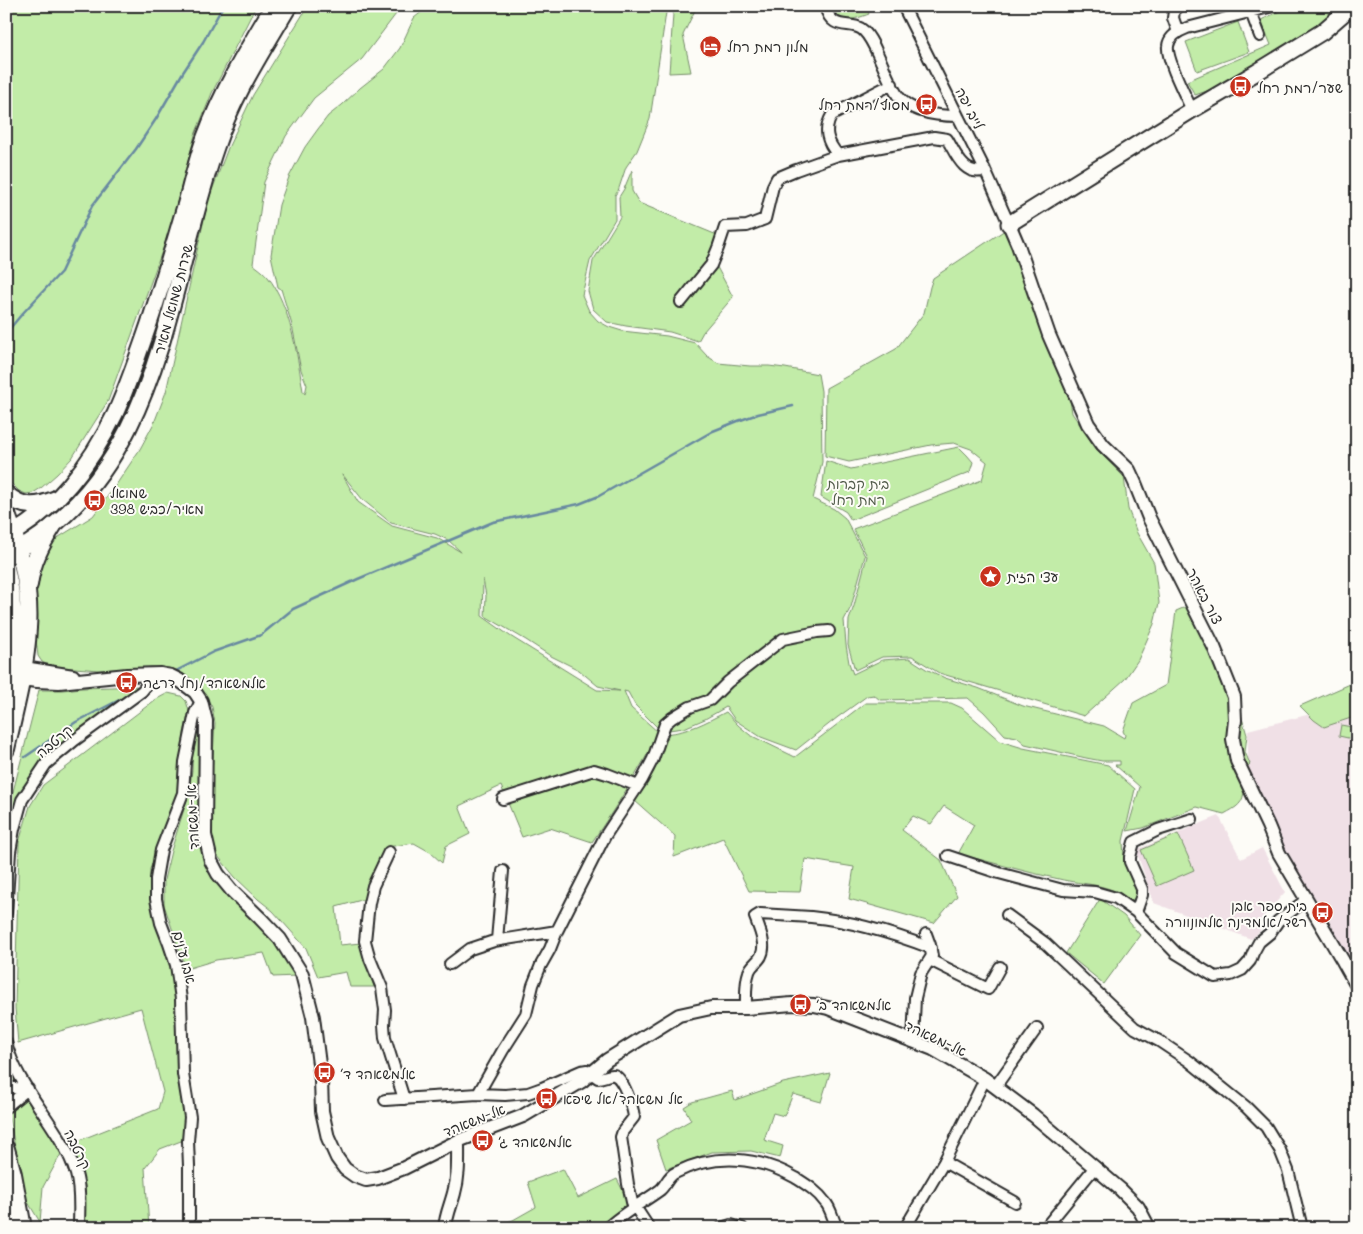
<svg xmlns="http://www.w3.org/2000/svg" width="1363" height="1234" viewBox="0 0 1363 1234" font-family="Mali,'Playpen Sans Hebrew',sans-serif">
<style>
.built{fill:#f0e0e6}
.green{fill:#c2eca8;stroke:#768c6a;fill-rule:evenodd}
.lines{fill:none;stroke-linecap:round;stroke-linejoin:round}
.stream{stroke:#6789a0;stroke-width:2.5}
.minor-casing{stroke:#2b2b2b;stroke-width:14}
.tertiary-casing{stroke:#2b2b2b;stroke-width:16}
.secondary-casing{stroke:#2b2b2b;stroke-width:19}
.primary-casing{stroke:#2b2b2b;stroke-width:20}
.minor{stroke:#fdfcf7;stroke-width:10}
.tertiary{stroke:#fdfcf7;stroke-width:12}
.secondary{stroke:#fdfcf7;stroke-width:15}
.primary{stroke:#fdfcf7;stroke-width:16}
.labels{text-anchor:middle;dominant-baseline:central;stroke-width:4;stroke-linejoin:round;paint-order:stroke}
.poi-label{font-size:14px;fill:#2b2b2b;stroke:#fdfcf7;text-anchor:start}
.street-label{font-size:14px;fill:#2b2b2b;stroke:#fdfcf7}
.park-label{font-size:14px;fill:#515b4a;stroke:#fdfcf7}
</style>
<rect width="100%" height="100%" fill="#fdfcf7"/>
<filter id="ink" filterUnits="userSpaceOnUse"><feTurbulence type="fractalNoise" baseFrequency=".02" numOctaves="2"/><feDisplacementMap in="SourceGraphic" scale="10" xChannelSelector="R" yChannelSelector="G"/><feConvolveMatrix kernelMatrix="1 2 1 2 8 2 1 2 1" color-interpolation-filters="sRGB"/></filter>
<g filter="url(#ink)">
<path class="built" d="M1330,709L1357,720V970L1290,864L1248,776V730Z
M1219,816L1241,859L1262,848L1285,892L1258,923L1260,931L1251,939L1154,903L1136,850Z"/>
<path class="green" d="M6,6H256L212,93L195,135L170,229L108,401L72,458L57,474L41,488L33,493L26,494L19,491L6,478Z
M308,6H402L362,59L314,98L286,136L264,182L253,264C258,268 264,272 268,277C291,307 297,355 303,391L305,394L307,385L301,370L292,325L281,289L278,287L271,255L279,205L289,177L305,147L318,129L328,116L342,105L360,88L384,69L400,48L414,18L429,6H667L650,119L637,151L626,167L618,191L615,195V219L590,261L582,295L589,311L598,321L609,327L622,331L667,336L695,343L707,356L718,363L750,366H769L785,368L818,374L821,391L822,462L813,499L834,509L845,518L865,556L851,607L844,620L846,645L849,663L853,674L882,660L909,658L926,669L945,678L978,688L1023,706L1104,726L1124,738L1125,735L1123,731L1133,703L1166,685L1176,611L1195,603L1234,691L1247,735L1245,752L1250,764L1242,772C1244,778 1244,782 1244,788C1244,804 1237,807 1224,814L1197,807L1143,828L1127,831L1140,787L1115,765H1120V761H1102L1086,758L1025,744L1017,737L1005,735L984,712L968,698L880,700L874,695L867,696L838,717L796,750L761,737L735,720L726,707L705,719L684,728L661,731L635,705L628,692L624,691L631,708L659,733C639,771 616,807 592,842L550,828L522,837L501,786L459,806L470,834L446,846L442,863L430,852L414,843L387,847L378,860L365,899L336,907L340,945L361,943L374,987H350L346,972L318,977L306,948L273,911L258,899L235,877L217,855L211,840V790L215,723L212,707L203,691L193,680L181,673L169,668L151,667L99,670L50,666L42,662L38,656L31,601L40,568L51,545L59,537L93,516L116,485L140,449L154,423L166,392L208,201L228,148L253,95ZM342,474L363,500L391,523L435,534L448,540L461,552L437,538L392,526L358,502ZM483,579L486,596L485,616L526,640L549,655L579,670L598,686L620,691L597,690L510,636L482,616Z
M677,6H697L683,35L691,72L669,73L673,14Z
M833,6H866L869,14C855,19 839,26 833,6Z
M1291,6H1342L1337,12L1237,75L1213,89L1195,95L1187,81L1271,45L1261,20Z
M1238,22L1249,52L1197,71L1186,42Z
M632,170V191L639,203L717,235L711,256L733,297L703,332L698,341L670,332L626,326L607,322L593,309L588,291L593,261L620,217L619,197L624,189Z
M1008,228L1067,381L1072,413L1096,449L1124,477L1128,509L1137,533L1154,563L1159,603L1154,624L1138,660L1125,679L1084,716L939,673L912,656L882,657L855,670L848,645L849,620L854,606L867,556L853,529L982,480L987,462L971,449L954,443L931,445L849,462L825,456L826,388L896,349L924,313L930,287L933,278Z
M959,447L967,455L973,462L970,472L851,520L846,512L821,497L826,461L851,469Z
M1357,681V716L1324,727L1314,720L1300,706Z
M141,686L42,761L6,850V819L39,690H62L82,688Z
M168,693L181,696L186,701L189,711L184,733L180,786L164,835L150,869V884L162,937L175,979L177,998L176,1024L185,1115V1136L181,1141L160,1149L145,1168L149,1228H85V1186L80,1167L70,1144L158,1109L163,1092L141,1008L18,1043L15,1008L19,842L30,806L43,785L155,700Z
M865,703H951L962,708L1000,741L1023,748L1108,765L1135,789L1123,841L1124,858L1138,895L1131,901C1111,883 1083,885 1059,879C1025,872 992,862 958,854L974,825L944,806L931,824L913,816L902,830L941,860L957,896L934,923L849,899L854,867L805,859L800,892L749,891L723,838L674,857L675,836L635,801L654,771L666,734C691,731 704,723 726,712L738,725L750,735L795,757Z
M1341,725L1357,728V740L1339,736Z
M199,729V821L202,856L209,873L278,944L296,976L273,977L264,953L216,960L186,969L164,905V880L171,851L189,793L192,770L193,743Z
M1178,834L1194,870L1157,886L1141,850Z
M1100,899L1124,916L1140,935L1104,984L1066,953Z
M6,1054L61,1154L43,1187L40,1222L26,1199L6,1104Z
M830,1073L821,1102L793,1094L784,1116L773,1113L764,1140L783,1146L780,1158L751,1151L712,1152L666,1169L656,1140L691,1120L684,1107L692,1102L732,1091L735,1100L783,1083Z
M563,1169L578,1198L617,1179L629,1203L616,1213L598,1228H489L513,1220L536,1207L528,1182Z"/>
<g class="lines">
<path class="stream" d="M6,333L22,314L61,272L92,206L136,149L156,119L182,74L203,42L223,6
M174,672L213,652L261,635L293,609L358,579L493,522L579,504L599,496L713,431L738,421L758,414L793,406
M150,685L160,679
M25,757L76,722L127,696"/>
<defs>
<path id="minor" d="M825,6C832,34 852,19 864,31C871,38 875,48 879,57C885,70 890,84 898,96C911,113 939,116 958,116
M903,6L985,170L1009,224
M1249,7L1260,36
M1178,32L1173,18L1174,11L1179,6
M892,84L832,115C823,130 827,142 838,155L934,137L947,139C955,152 964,178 985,170
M1192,110C1186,97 1166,59 1168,46C1169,36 1179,31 1187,28L1273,6
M681,302L711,265L718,248L725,227L747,226L765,219L773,186L777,178L796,170L838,155
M503,799L594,770L607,774L638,786
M389,852L373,886L369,903L365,941L370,959L382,988L385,1010L384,1025L385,1038L404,1099
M948,856L999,873L1063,890L1095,892L1116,898L1136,912L1176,953L1215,977L1231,975L1242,970L1250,961L1253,953L1259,942L1270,933L1278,921L1306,900
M1136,912L1142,895V889L1130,862V857L1134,842L1158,830L1192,819
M6,913L10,852L14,829L22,800L46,764L75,740L142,691L146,686L151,674
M1007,915L1045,943L1135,1028L1159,1041L1189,1061L1246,1107L1266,1127L1280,1150L1288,1170L1302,1228
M497,940L503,871
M930,960L988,989L1000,967
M450,964L470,949L494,941L557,931
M746,1008C746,996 745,983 749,972C751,965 758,962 761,956C767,945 759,928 755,917L760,914C777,915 794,916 811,917C852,921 892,933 931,948
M6,1042C17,1089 63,1129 76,1174C81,1191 79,1211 79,1228
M913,1042L915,998L921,973L932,956L930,945L926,934
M6,1086L14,1088L28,1089
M995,1087L1037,1028
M478,1094L503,1050L526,1014L533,985L541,965L550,949L557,931L605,836L642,780L653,759L665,724L672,718L690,707L710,700L728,682L783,639L817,632L829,631
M385,1100L478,1094L505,1095L528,1093L542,1088L581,1071L587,1070L598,1078C603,1078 609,1074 614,1075C623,1077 633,1108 634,1117L623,1131L621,1137L628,1184L632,1202L649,1228
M6,1107L28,1089
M944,1162L1015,1202
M189,1228V1166L188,1141L190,1117L183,1074L181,999L176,965L169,944L161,923L156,899V879L161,850L183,793L185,762L195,713L201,701
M607,1228C623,1213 642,1203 660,1190C666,1185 668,1176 675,1173C715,1153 757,1156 796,1178C807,1185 817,1191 825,1202C830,1207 832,1216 835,1223
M721,1228L731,1225L742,1228
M905,1228L944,1162L985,1079
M1045,1228L1095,1167"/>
<path id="tertiary" d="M1009,224L1018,245L1049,335L1088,424L1103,445L1129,470L1135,483L1149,518L1214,647L1234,697L1235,720L1233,739L1237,761L1268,826L1279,853L1343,961L1357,986
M16,670L24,668L73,676
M14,674L22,679L37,681L59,682L127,675L160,674L171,676L179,680L195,692L201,701L206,721L205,835L211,861L218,874L232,891L260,918L280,939L302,974L313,1017L321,1080L322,1111L328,1138L337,1158L345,1169L355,1176L366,1180L378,1178L404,1168L458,1141L523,1116L582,1081L607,1060L679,1015L711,1008H746L792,1004L814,1005L828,1008L933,1049L985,1079L1033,1115L1120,1189L1138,1207L1149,1228
M445,1228C446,1215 451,1205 454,1193C459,1176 458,1159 458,1141"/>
<path id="secondary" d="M1009,224L1192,110L1257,72L1322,32L1352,6
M6,537C55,511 91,464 115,414C125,392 134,367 142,344C159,297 172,250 186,203C192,181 197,158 205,137C222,91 248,48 273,6
M6,557C162,475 165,294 216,147C233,96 262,52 289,6"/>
<path id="primary" d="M6,494C23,509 37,507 56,499
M6,512C20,548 31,589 28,628C26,669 15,709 6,749
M6,568C16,607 14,648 6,687
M29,585C32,562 41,545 53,526
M6,1149L13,1174L23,1228
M6,1204L11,1228"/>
</defs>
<use href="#minor" class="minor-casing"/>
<use href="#tertiary" class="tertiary-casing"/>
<use href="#secondary" class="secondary-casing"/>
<use href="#primary" class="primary-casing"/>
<use href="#minor" class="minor"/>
<use href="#tertiary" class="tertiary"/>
<use href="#secondary" class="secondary"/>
<use href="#primary" class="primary"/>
</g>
</g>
<defs>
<symbol id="hotel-disc" viewBox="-11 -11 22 22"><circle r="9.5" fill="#c8321e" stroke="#fdfcf7"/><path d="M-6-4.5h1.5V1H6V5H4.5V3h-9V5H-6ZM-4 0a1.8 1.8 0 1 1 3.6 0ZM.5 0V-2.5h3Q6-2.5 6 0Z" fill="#fff"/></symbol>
<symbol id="bus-disc" viewBox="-11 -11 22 22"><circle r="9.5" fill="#c8321e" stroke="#fdfcf7"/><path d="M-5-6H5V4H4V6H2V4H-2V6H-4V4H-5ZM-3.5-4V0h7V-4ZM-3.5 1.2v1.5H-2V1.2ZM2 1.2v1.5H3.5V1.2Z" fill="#fff"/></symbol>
<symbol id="sight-disc" viewBox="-11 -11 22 22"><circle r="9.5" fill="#c8321e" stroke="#fdfcf7"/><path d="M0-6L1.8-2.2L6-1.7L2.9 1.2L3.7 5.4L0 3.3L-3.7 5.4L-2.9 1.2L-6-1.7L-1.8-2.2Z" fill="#fff"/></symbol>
</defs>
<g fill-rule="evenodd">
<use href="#hotel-disc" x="698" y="34" width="25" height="25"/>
<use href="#bus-disc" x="1228" y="74" width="25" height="25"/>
<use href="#bus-disc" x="914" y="92" width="25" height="25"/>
<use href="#bus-disc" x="82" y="488" width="25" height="25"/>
<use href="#sight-disc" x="978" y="564" width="25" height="25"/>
<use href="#bus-disc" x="114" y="670" width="25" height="25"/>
<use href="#bus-disc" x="1310" y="900" width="25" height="25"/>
<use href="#bus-disc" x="788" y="992" width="25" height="25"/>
<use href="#bus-disc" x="312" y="1060" width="25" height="25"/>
<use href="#bus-disc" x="534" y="1086" width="25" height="25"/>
<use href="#bus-disc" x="470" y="1128" width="25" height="25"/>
</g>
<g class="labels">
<g class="poi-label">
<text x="727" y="46">מלון רמת רחל</text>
<text x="1257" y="87">שער/רמת רחל</text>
<text x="910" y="104" text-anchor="end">מסוף/רמת רחל</text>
<text x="110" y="492">שמואל<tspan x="110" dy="16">מאיר/כביש 398</tspan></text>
<text x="1007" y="576">עצי הזית</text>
<text x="143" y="682">אלמשאהד/נחל דרגה</text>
<text x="1307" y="905" text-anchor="end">בית ספר אבן<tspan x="1307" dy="16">רשד/אלמדינה אלמונוורה</tspan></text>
<text x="816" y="1004">אלמשאהד ב׳</text>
<text x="340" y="1073">אלמשאהד ד׳</text>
<text x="563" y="1098">אל משאהד/אל שיפא</text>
<text x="498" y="1141">אלמשאהד ג׳</text>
</g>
<g class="street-label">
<text transform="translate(970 108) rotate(63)">לייב יפה</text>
<text transform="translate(173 299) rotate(-75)">שדרות שמואל מאיר</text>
<text transform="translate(1205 596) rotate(63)">צור באהר</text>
<text transform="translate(54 741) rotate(-40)">קרטבה</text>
<text transform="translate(192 817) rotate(-93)">אל-משאהד</text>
<text transform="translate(185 957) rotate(75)">אבו ע'נים</text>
<text transform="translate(936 1038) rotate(25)">אל-משאהד</text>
<text transform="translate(474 1120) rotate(-22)">אל-משאהד</text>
<text transform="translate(78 1149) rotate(64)">קרטבה</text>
</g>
<g class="park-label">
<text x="858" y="483">בית קברות<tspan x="858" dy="16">רמת רחל</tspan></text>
</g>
</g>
<rect width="1363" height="1234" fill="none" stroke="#fdfcf7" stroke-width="25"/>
<rect x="12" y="12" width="1338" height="1209" fill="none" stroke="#2b2b2b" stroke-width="2" filter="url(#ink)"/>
</svg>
